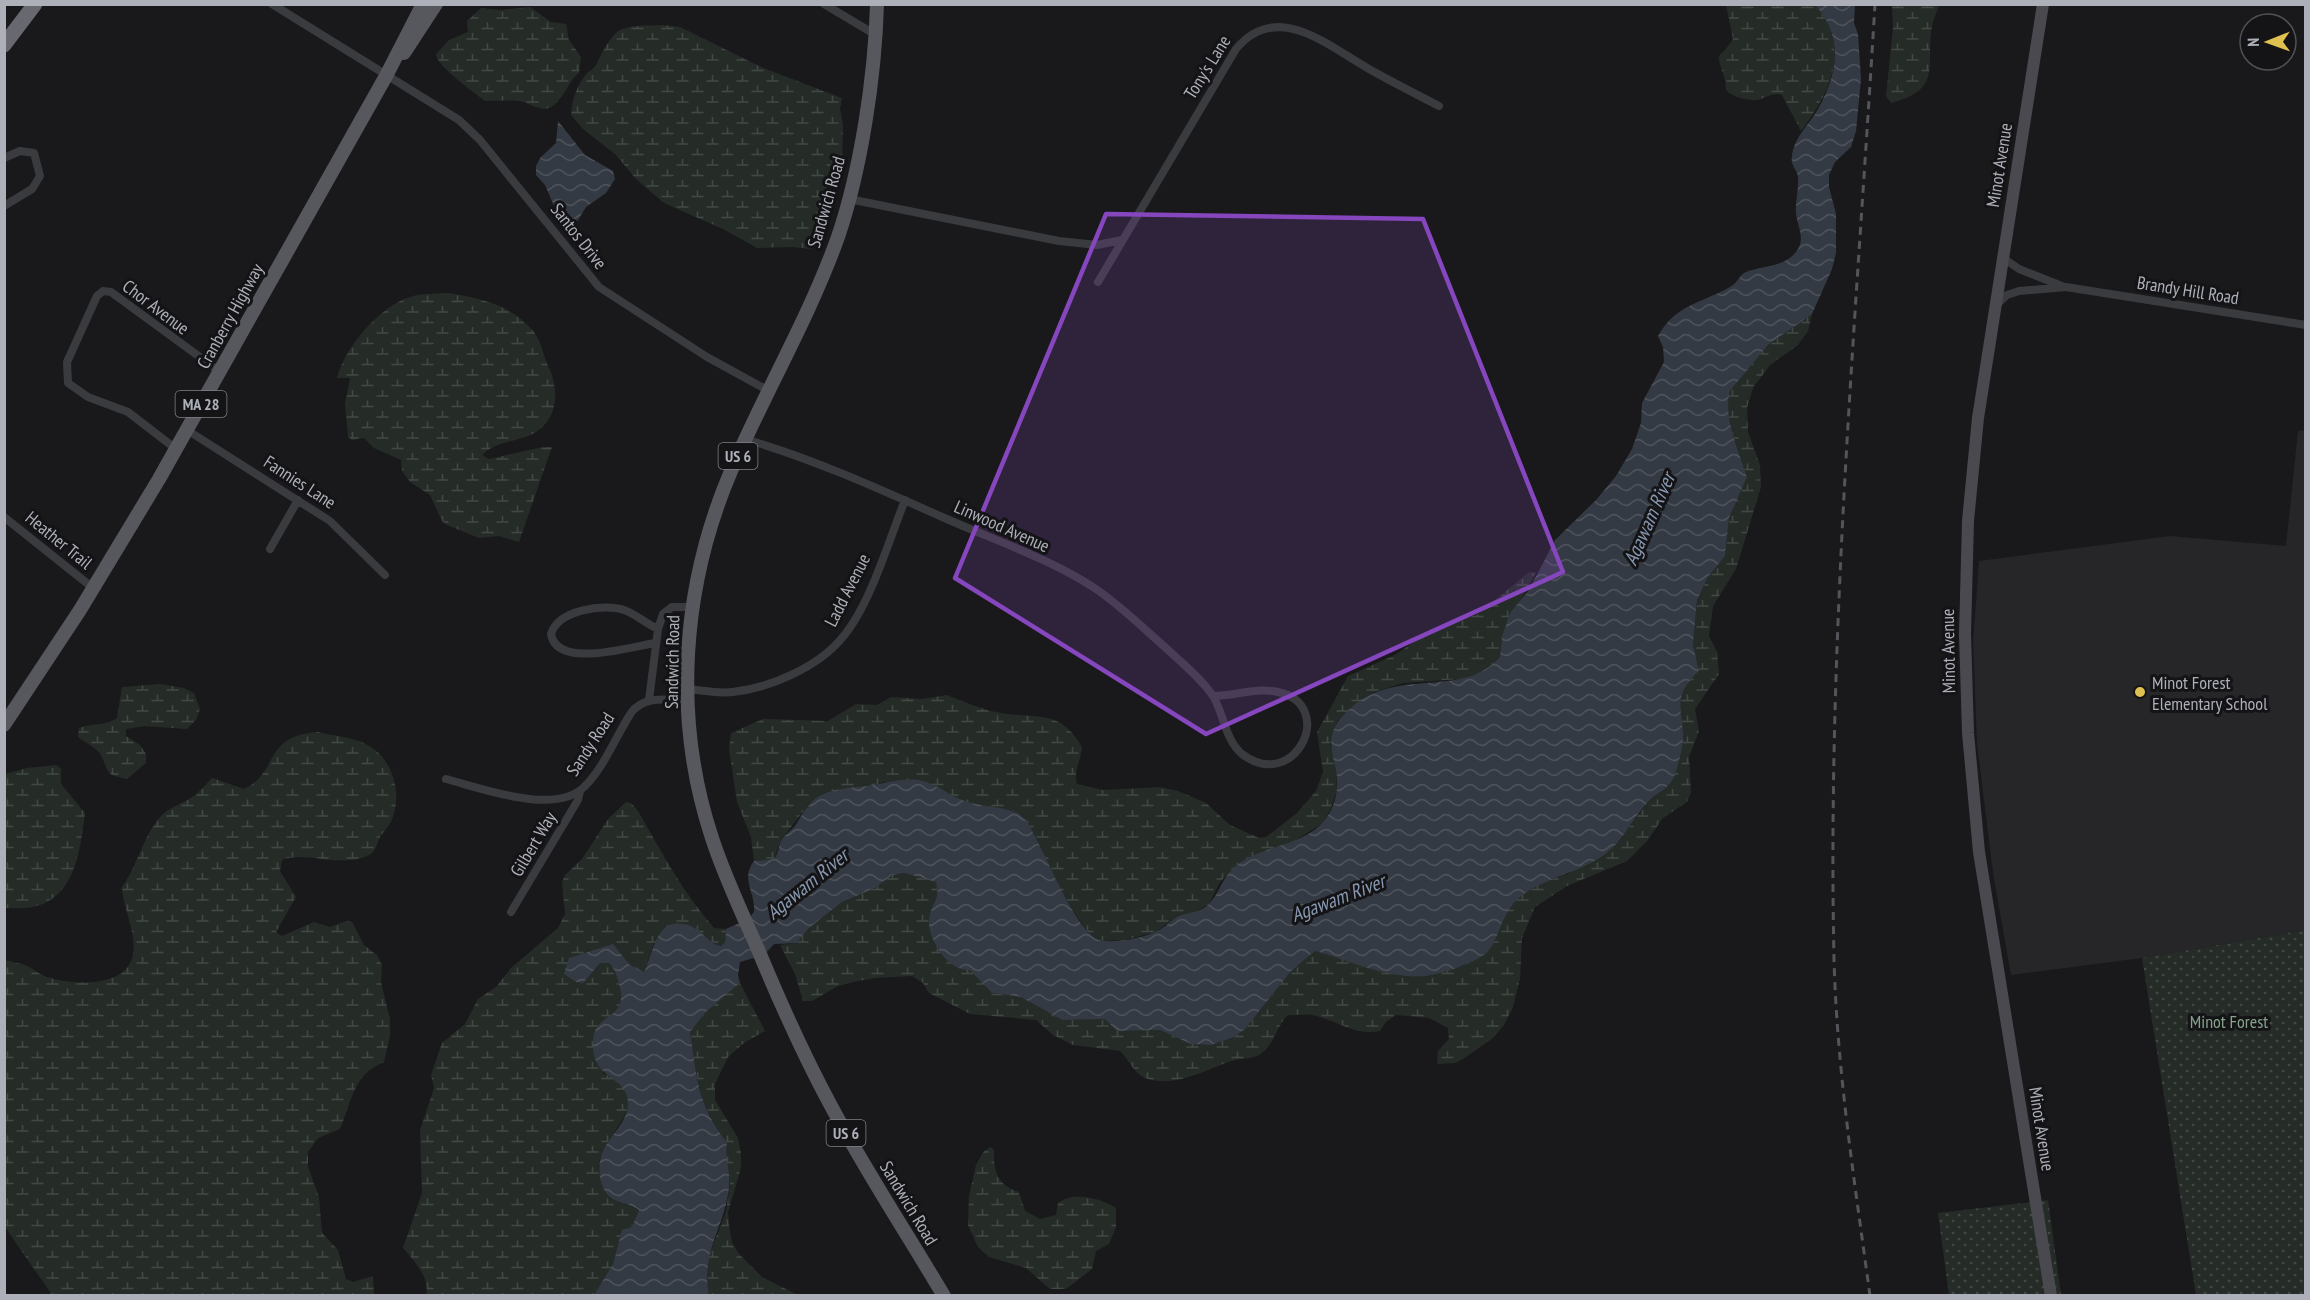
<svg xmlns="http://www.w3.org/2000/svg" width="2310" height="1300" viewBox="0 0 2310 1300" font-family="'PT Sans Narrow',sans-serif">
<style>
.built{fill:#262528}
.wetland{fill:url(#wetland-marsh)}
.park{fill:url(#park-dots)}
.water{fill:url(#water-waves)}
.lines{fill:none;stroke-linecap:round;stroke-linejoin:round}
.minor{stroke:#3a3b3f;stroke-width:8}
.secondary{stroke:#49494f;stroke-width:12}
.primary{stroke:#57575e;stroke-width:14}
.motorway{stroke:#676870;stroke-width:15}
.rail{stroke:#54545a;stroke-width:3;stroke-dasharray:8 6;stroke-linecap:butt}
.marked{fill:#8546be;fill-opacity:0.2;stroke:#8546be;stroke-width:4.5;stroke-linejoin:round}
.poi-dot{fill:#dec14e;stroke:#141416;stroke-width:2}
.labels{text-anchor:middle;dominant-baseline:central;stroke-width:6;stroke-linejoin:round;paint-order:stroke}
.shield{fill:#141416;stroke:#7f8088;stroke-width:1.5}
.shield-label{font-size:16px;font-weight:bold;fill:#adafb9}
.street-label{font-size:18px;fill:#adafb9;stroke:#141416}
.poi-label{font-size:18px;fill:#adafb9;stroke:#141416;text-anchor:start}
.park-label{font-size:18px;fill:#86a28c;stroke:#141416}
.water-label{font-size:20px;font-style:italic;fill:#8898b0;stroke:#141416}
</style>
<defs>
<pattern id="wetland-marsh" width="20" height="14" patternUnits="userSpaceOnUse" patternTransform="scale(1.5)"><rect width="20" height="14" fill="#252c27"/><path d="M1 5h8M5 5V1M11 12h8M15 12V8" fill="none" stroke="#424844"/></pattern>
<pattern id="park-dots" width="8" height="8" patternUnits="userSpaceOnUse" patternTransform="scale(1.5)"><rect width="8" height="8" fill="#252c27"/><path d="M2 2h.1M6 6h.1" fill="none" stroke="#424844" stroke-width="1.8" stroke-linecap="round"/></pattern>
<pattern id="water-waves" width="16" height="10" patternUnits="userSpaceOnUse" patternTransform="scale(1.5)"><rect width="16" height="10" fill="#343a43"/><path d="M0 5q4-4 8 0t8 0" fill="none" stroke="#4f545c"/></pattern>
</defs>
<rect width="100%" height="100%" fill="#19191b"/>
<path class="built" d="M2305,430V930L2142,958L2011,975L1993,873L1977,743L1973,641L1979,561L2170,536L2286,546L2298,431Z"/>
<path class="wetland" d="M1726,5H1815C1852,46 1831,92 1801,131L1782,95C1770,92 1766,99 1756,100C1749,101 1728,96 1726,89C1725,86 1726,83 1725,80C1715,47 1717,64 1733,39Z
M1892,5H1939C1937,12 1933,19 1932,26C1925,65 1944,89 1891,103L1886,96L1893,28Z
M530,7L551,22L566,24L569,40L581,57L579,73C570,79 566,93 557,102C544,117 533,103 519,101C508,100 496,101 485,101C474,92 437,67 436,54L449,40L468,32L467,21L481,8L499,10Z
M662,25L680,27L763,68L842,98L840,109L843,124L842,162L833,181L828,212L813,249L793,247L757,248L723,229L664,203L636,179L615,154L583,129L571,115C572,100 577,85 587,73C591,70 595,68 597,63C602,53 608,40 617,32C628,24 649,26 662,25Z
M448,293C480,298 512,305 534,332C542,343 543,355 548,366C557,383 559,407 546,423C530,444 499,437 482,455L489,459L543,447H552L519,542L499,536L479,538L447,525L442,521L430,495L410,482L402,471L401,460L374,448L364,438L352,440L348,437L345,404L350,378H337C345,347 380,306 410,297C421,293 436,294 448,293Z
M1812,314L1808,331L1798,345L1770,365L1753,388L1747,408L1748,432L1760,465L1761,487L1736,569L1713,606L1709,636L1717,652L1719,674L1695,709L1699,731L1689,757L1691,792L1687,802L1663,818L1647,841L1627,861L1567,886L1535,907L1522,938L1520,979L1513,1007L1504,1025L1493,1038L1463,1059L1455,1063L1437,1064L1438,1051L1449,1039L1448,1028L1429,1018L1396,1015L1386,1022L1380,1031C1353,1036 1337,1020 1312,1015C1305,1014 1296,1015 1288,1015C1277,1025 1275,1043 1262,1053C1255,1059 1244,1058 1235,1060C1208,1068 1176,1089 1145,1078C1133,1073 1129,1059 1120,1051L1073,1045L1053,1035L1036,1020L970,1014L929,993L923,983L912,976L875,978L853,982L838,986L812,1001H803L795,974L780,945L797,943L809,928L842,902L875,888L892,875L904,873L936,882C941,900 931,903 929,919C927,939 948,972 970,969L992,993L1021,997L1062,1020L1105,1019L1117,1031L1160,1030L1191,1044L1211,1045L1234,1037L1245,1029L1292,970L1315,951L1346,960L1463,966L1488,951L1503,917L1518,898L1540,883L1568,874L1619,841L1648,802L1670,784L1683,735L1679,712L1680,696L1689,681L1699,671L1693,644L1697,600L1708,577L1725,556L1729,518L1747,477C1739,451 1723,418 1730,391L1768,345Z
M1529,572H1536L1502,637L1500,657L1495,663L1483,672L1461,679L1403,683L1374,692L1355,705L1337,722L1330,744L1336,764L1337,791L1330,810L1323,823L1294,841L1238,864L1220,882L1209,904L1195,912L1179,915L1155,932L1125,940L1099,941L1088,932L1072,909L1045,862L1023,816L1011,810L985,808L955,798L923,781L884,782L809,804L781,840L774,859L754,861L751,837L737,802L729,749L731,733L763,719L828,721L856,704L877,705L891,697L922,699L947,695C964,702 983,710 1001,713C1039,719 1060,709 1082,747C1081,759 1073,773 1077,784L1103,790L1159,787L1178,791L1206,803L1230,825L1259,838L1266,837L1297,813L1316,791L1323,772L1317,732L1348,676L1395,655L1434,628L1478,614Z
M160,684L184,688L194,693L200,709L196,720L187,729L144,726L126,729V736L140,745L146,754V763L127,779C104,774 110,774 101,755C97,748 84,742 78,737L79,728C93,723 105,726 117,718L122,687Z
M318,732C337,737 360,737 375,750C399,769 404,811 383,833C376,840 378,851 369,855C341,869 304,850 282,860L280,871L296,897L276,932L282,936L314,922L330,927L346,921L352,922L364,945L377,955L382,965L381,982L390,1019V1036L384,1062C353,1074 352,1101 340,1129L318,1138L308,1152V1167L319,1197L322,1233L338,1250L346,1279L353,1282L373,1276L374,1295H49L50,1292L5,1227V960C12,962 20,963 27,966C34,969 40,975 47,977C71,985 126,989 133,955C137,932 123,910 122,887C137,867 141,842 157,821C165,809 179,805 191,798C199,793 205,785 212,778L244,789C280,772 262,736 318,732Z
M57,765L61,769V784L85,813C80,849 76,898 33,907C24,909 13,908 5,908V774L27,768Z
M626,802L631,803L638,811C661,851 683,893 714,928L726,929L725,942L721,946L707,940L690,926L654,943L644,972L630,965L613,944L592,975L600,963H609C617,972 627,996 620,1008C616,1015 604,1021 598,1026L603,1073C609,1076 618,1080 623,1085C646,1111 595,1141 599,1171C600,1179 607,1189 610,1197L639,1210L632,1227L622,1231L613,1264L594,1295H426C430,1277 415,1262 403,1248L422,1193L420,1130L434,1088L431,1075L442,1043L465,1024L478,999L496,987L511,968L558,928L565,914L562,882L565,875L582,859L608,819Z
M740,983L765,1031L744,1043L728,1057L715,1084V1100L738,1138L741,1153V1168L728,1212L729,1225L732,1243L739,1254L762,1277L798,1295H709L708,1292L707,1260L726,1212L730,1184L724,1155L727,1143C697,1101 698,1081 690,1032L706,1012Z
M991,1147L994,1150C993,1171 998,1186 1019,1192L1025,1211L1040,1219L1056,1215L1058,1203C1073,1191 1101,1198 1116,1208V1227L1109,1244L1096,1251L1092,1269L1066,1289H1050L1026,1268L989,1257L978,1247L968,1225L969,1196L976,1165L984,1151Z"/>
<path class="park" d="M2305,930V1295H2196L2142,958Z
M2048,1200L2061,1295H1949L1938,1213Z"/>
<path class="water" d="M1815,5H1855L1854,23L1858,34L1861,79L1856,131L1851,147L1835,162L1829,175V187L1836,214V253L1832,269L1812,314L1768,345L1730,391C1723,418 1739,451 1747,477L1729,518L1725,556L1708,577L1697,600L1693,644L1699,671C1675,694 1680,703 1683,733C1684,744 1678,766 1674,777C1669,789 1656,793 1648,802C1632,819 1622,844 1601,857C1575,874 1544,878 1520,897C1500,914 1500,938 1488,951C1477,963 1441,974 1425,976C1386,979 1352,961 1315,951L1292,970L1245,1029L1234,1037L1211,1045L1191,1044L1160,1030L1117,1031L1105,1019L1062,1020L1021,997L992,993L970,970C948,972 927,939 929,919C931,903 941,900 936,882L904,873L892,875L875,888L842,902L809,928L797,943L774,944L764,955L740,962L738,975L740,983L706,1012L690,1032C698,1081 696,1101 727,1143C724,1158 731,1172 729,1188C724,1230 701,1249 709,1296L594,1295L613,1264L622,1230L632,1227L639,1210C631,1204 616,1202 610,1197C605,1193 601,1184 600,1177C594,1141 628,1130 628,1103C628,1074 590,1082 593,1039C596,1011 630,1021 619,983C616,975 615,969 609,963H600L583,983L576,982L564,974L569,958L613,944L630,965L644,972C654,952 656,913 690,926C702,930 708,943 721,946L725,942L726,929L748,919L754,912C756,893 740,879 754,861L774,859C779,853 778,847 781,841C784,835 791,831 795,826C800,819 803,811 809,805C825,786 851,789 874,785C889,782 908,777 923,781C939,785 952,798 968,802C982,807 1016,807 1024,818C1041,839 1076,939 1103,941C1122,942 1145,938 1161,929C1168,925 1174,917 1181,915C1191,912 1201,912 1209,904C1220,893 1222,876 1238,864C1267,843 1314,846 1331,810C1353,762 1306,746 1353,706C1400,667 1463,699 1500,657L1502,637L1510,613L1529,590L1555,540L1596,500L1616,476L1632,449L1641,423L1642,403L1664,362L1663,347L1658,336C1676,304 1700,304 1730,287C1738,283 1739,275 1746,272C1763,265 1783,268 1796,252C1806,239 1798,228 1796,214C1795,202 1799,189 1798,177C1797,169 1790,165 1792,156C1794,137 1809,125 1818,109C1838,73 1844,37 1815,5Z
M558,121L585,155L613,171L615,179L606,193L586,207L575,225L561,222L545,185L536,175V166L540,158L556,143Z"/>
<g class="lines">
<path class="minor" d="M272,4L459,120L480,140L599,287L707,357L769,391
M824,4L876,35
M4,158L20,151L34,153L40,176L32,189L4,206
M849,199L1059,241L1097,245L1122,240
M2003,258L2019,269L2062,286
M1098,282L1236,49C1277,0 1327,45 1369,69C1392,82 1416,94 1439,106
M1996,305L2007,295L2019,291L2066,287L2306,325
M187,430L330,521L385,575
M745,439C813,459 875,487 940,516C991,539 1049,558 1096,589C1121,606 1143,628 1166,648C1182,663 1201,678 1213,696C1235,696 1256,687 1278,692C1338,705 1295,794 1242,754C1225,740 1224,714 1213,696
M176,449L128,412L88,397L68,383L67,362L97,296L103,291L111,292L219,371
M4,517L93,588
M270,549L298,500
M655,643C633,646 557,670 551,634C558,610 604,603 624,610C636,614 646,624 658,629
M687,689C701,690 718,694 733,692C770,688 818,667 842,638C870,606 889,540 905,500
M649,700L658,629L663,614L672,607H692
M446,779C481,788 555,816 584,787C604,768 616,736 631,713C644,695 667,700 687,700
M511,912L578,800L580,791"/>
<path class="secondary" d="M2043,4L1978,418L1968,521L1965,634L1968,733L1979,852L2051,1296"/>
<path class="primary" d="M877,4C875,77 861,169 838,237C809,318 765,392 731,471C682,586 672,717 712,838C724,875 741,911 757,947C779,1000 803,1054 830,1104C865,1170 906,1232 944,1296
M404,53L436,4
M4,725L80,610L159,479L386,76L423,4"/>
<path class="motorway" d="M4,45L35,4"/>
<path class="rail" d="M1870,1296C1855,1184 1837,1072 1834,959C1827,641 1856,322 1875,4"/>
</g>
<path class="marked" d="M1106,214L1423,219L1563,572L1206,734L955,578Z"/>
<circle class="poi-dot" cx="2140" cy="692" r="6"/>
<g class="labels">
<g class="shield">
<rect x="175.5" y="391" width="51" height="26" rx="4.5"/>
<rect x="718.5" y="443" width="39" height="26" rx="4.5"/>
<rect x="826.5" y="1120" width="39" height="26" rx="4.5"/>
</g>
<g class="shield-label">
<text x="201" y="404">MA 28</text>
<text x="738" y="456">US 6</text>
<text x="846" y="1133">US 6</text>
</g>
<g class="street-label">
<text transform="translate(1207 67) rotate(-58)">Tony's Lane</text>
<text transform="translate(1999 165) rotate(-81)">Minot Avenue</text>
<text transform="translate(826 202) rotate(-74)">Sandwich Road</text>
<text transform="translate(579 236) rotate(52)">Santos Drive</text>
<text transform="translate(2188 290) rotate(9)">Brandy Hill Road</text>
<text transform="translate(156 307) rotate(37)">Chor Avenue</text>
<text transform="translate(230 316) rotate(-61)">Cranberry Highway</text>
<text transform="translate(300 482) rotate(33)">Fannies Lane</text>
<text transform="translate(1002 526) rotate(24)">Linwood Avenue</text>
<text transform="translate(59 540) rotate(39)">Heather Trail</text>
<text transform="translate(847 590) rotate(-63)">Ladd Avenue</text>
<text transform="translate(1948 651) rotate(-91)">Minot Avenue</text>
<text transform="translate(672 662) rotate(-89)">Sandwich Road</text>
<text transform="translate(590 744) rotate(-57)">Sandy Road</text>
<text transform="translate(533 844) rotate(-59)">Gilbert Way</text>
<text transform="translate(2042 1129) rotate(81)">Minot Avenue</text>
<text transform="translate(909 1203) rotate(59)">Sandwich Road</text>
</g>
<g class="poi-label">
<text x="2152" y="682">Minot Forest<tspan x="2152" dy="21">Elementary School</tspan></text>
</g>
<g class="park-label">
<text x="2229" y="1021">Minot Forest</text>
</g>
<g class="water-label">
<text transform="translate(1649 519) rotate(-66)">Agawam River</text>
<text transform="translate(807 884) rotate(-39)">Agawam River</text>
<text transform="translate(1338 898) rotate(-21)">Agawam River</text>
</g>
</g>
<rect width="2310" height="1300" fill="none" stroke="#adafb9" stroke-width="12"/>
<g transform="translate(2268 42) rotate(269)"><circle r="28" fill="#141416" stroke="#515257" stroke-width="1.5"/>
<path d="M0-4.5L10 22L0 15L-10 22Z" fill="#dec14e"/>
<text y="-9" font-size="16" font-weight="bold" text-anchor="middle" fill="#adafb9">N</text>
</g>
</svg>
